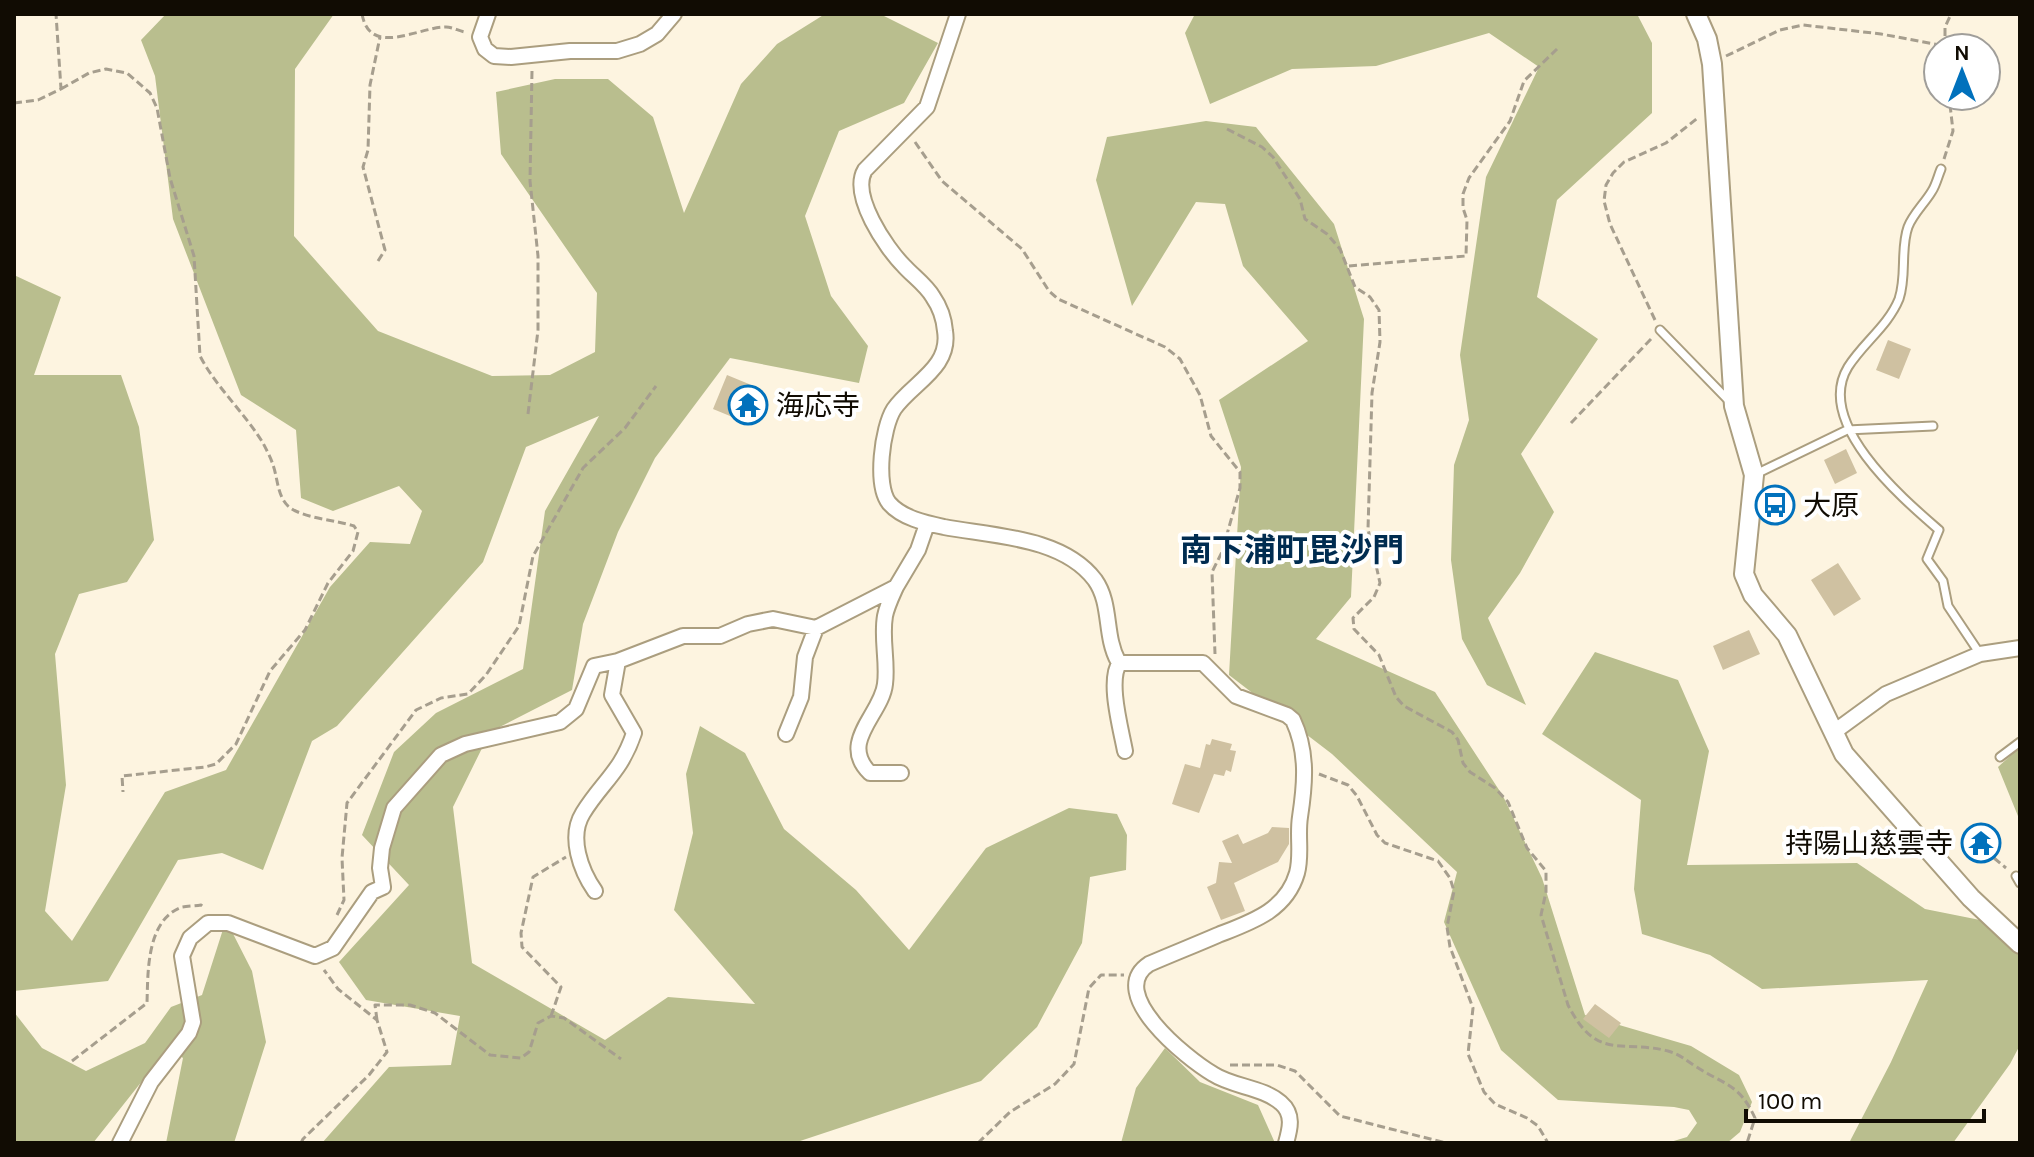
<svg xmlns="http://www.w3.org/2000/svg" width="2034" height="1157" viewBox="0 0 2034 1157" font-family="Karla,'Noto Sans JP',sans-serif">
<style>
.forest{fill:#b9be8e}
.building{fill:#cfc1a1}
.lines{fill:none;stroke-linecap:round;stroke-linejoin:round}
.service-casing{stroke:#ab9e7f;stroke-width:11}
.minor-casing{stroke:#ab9e7f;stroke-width:18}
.tertiary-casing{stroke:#ab9e7f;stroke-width:22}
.path{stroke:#a69e8e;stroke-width:3;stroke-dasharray:8 4;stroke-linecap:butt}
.service{stroke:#fff;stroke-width:7}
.minor{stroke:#fff;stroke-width:14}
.tertiary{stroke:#fff;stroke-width:18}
.labels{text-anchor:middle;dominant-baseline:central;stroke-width:8;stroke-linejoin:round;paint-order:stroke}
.poi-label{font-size:28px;fill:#110c03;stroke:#fff;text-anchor:start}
.quarter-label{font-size:32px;font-weight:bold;fill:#002c50;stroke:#fff}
</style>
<rect width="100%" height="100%" fill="#fdf4e0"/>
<path class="forest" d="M166,14H334L295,69L294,236L378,331L492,376L550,375L595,352L597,293L501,154L496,92L555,79H608L653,117L684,213L741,84L777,44L825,14H880L938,43L904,103L839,131L805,216L831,296L868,346L859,383L730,358L655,458L618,532L583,624L572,690L490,732L453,807L472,963L605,1040L668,997L755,1004L674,910L693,833L686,774L700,726L745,753L784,829L856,890L909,950L986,848L1069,808L1117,814L1127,835L1126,870L1090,877L1082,943L1037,1027L981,1081L794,1143H322L389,1067L451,1065L460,1016L366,1000L339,962L409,885L362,835L394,752L436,713L523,669L545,511L599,416L526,447L483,562L337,726L312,741L263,870L222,853L178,860L108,981L14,991V275L61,297L34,375H121L139,427L154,540L127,582L79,594L55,654L66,785L45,911L72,941L165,792L226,770L330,587L370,542L410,544L422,511L399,486L333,511L301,498L296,430L241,395L173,219L155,76L141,40Z
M1195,14H1637L1652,43V113L1557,200L1537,297L1598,339L1521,454L1554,512L1520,573L1488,618L1526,705L1487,685L1462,639L1451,560L1454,465L1469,420L1460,355L1486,177L1539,67L1489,33L1376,66L1292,69L1210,104L1185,33Z
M1206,121L1256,127L1334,224L1364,319L1351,597L1316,639L1435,692L1503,796L1542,878L1585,1015L1691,1046L1739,1075L1752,1102L1740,1132L1727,1143H1667L1687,1137L1697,1123L1689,1110L1674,1107L1558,1100L1501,1050L1444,922L1457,872L1332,754L1229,675L1241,467L1219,400L1308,341L1243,266L1225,204L1196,202L1132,306L1096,180L1107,137Z
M1595,652L1678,680L1709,751L1687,865L1857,863L1925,909L1985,921L2020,953V1045L2010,1064L1953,1143H1849L1891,1062L1928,980L1762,989L1710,955L1642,934L1634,889L1641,800L1542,734Z
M2020,747V821L1998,767Z
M226,920L252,971L266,1042L234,1143H166L183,1058L169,1047L93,1143H14V1012L42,1048L86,1071L145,1043L171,1007L202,995Z
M1165,1048L1200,1082L1258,1105L1275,1143H1121L1136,1088Z"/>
<path class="building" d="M1888,340L1911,349L1899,379L1876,370Z
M727,375L761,389L747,423L713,409Z
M1846,449L1857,473L1835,484L1824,460Z
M1838,563L1861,599L1834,616L1811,580Z
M1749,630L1760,654L1723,670L1713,646Z
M1212,739L1232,744L1230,750L1236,751L1231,772L1226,770L1224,776L1214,774L1199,813L1172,804L1185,764L1200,768L1206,744L1210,745Z
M1272,827L1289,828V844L1278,862L1234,883L1245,911L1221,920L1207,887L1216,883L1219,862L1232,863L1222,841L1238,834L1243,844L1268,833Z
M1595,1004L1621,1023L1609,1038L1583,1019Z"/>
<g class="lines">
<defs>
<path id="service" d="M1941,169C1938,176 1936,185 1932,191C1925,203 1913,214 1908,227C1900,249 1907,276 1899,299C1888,326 1863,343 1848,367C1814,423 1902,498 1939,530L1927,559L1943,581L1948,606L1980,654
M1660,330L1731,403
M1756,474L1847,430L1933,426
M2000,757L2020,742
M2016,876L2020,883"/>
<path id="minor" d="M488,14L480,37L485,49L494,56L511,57L570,51H617L640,44L657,34L674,14
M958,14L927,107L865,170C850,195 886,248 904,266C913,276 926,285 933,297C940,307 944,319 945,331C951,368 912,383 894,409C882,428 875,485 889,503C902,518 925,523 944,527C993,536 1063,537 1095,580C1112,604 1104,635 1118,661L1123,663H1203L1236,696L1287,715L1293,720C1308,752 1305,784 1300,817C1297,836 1302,855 1297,873C1286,911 1251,922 1218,935C1195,945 1172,954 1149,964C1105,993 1186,1058 1213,1074C1233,1087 1263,1087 1281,1103C1294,1114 1290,1129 1286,1143
M896,587C892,596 887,606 885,616C881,639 888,661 885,684C882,714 838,742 870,773H901
M1120,662C1107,680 1121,729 1125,751
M1834,732L1886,694L1980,654L2020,648
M786,734L801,697L805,657L816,628
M595,891C581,871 568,837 583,813C602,782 621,772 634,733L612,695L618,661L683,636H720L748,624L773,619L816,628L896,587L918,550L927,524
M120,1143L151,1082L189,1033L193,1022L182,956L190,938L208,923H228L315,956L333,948L372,892L383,887L380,868L382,848L394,808L441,755L465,744L560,722L576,709L594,666L618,661"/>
<path id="tertiary" d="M1696,14L1707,39L1712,64L1734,406L1754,475L1744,574L1753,595L1787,635L1844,754L1971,898L2020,944"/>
</defs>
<use href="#service" class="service-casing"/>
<use href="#minor" class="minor-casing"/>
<use href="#tertiary" class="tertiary-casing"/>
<path class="path" d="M362,14C370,58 418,27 446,27C452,27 459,31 465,32
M1945,48V27L1951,14
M1726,56L1780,30L1803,25L1881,34L1945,46
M61,89L89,73L106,69L127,73L150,93L157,108L170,178L194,256L200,356C216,387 244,412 263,443C266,449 271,458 273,465C278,479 277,495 288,506C301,518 336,520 354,526L358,532L353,551L328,583L305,630L270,671L236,744L216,764L205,767L122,776L123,792
M14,103L38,100L61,89L56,14
M1227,129L1262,147L1273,157L1300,199L1305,219L1327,234L1340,249L1355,287L1370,297L1379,310L1380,342L1372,393L1368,529L1380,583L1374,597L1353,618L1354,629L1379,655L1396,697L1404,706L1452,732L1458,740L1463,763L1470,772L1495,788L1508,802L1527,848L1546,871V892L1541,915L1568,1005C1597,1062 1621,1039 1668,1051C1679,1054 1686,1060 1695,1066C1724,1085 1739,1083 1755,1118L1747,1143
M915,142L942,181L1022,249L1049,291L1058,299L1165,347L1180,359L1200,395L1211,436L1240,472V488L1222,552L1212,572L1215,654
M1944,159L1953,131L1949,96
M378,261L385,250L363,167L368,150L370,85L380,37
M1349,266L1466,256L1467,220L1463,208V194L1469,178L1510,121L1524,81L1557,49
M1655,320L1610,224L1604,201L1606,185L1613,173L1624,162L1666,143L1699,117
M528,414L538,330V256L530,181L532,71
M1571,423L1651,339
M1319,774L1348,785L1357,796L1377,835L1385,843L1438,861L1450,878L1454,891L1447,927L1450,947L1473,1008L1468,1054L1484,1092L1495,1104L1527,1118L1538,1126L1548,1143
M1994,858L2006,868
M337,915L344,900L342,858L347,803L416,710L441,698L468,694L486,675L519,626L533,556L583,468L625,428L656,386
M551,1016L561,987L522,947L521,933L533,877L566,857
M377,1020L375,1005H410L435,1013L490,1055L521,1058L529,1052L538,1023L551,1016L564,1018L621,1059
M72,1061L147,1003C148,973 146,920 182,907C188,906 195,906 201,905L205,908
M1230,1065H1277L1295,1071L1340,1116L1446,1143
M301,1143L303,1139L369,1075L387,1052L377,1020L338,989L324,970
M978,1143L1010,1112L1055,1084L1074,1064L1089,988L1101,975H1124"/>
<use href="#service" class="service"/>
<use href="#minor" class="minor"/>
<use href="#tertiary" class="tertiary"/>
</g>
<defs>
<symbol id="temple-ring" viewBox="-11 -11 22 22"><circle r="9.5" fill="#fff" stroke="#0171bc" stroke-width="1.5"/><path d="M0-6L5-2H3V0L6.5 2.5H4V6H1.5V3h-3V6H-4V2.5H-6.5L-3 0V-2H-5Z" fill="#0171bc"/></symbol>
<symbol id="bus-ring" viewBox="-11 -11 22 22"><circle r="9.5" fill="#fff" stroke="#0171bc" stroke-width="1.5"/><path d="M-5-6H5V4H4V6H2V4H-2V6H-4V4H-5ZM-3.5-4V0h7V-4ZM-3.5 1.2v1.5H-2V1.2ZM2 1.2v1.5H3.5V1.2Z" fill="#0171bc"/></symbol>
</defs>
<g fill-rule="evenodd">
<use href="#temple-ring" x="726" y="383" width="44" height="44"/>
<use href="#bus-ring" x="1753" y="483" width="44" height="44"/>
<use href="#temple-ring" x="1959" y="821" width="44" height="44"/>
</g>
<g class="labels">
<g class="poi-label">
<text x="776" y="405">海応寺</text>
<text x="1803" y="505">大原</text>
<text x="1953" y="843" text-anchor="end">持陽山慈雲寺</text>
</g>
<g class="quarter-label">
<text x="1292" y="550">南下浦町毘沙門</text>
</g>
</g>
<rect width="2034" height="1157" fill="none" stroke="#110c03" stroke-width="32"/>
<g transform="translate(1962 72)"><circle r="38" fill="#ffffff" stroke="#a09e9a" stroke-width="2"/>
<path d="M0-6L14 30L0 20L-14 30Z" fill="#0171bc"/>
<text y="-12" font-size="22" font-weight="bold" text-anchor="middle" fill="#110c03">N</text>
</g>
<path d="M1746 1109v12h238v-12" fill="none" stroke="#110c03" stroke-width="4"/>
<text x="1758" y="1109" font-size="24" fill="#110c03" stroke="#ffffff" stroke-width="6" paint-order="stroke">100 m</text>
</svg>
